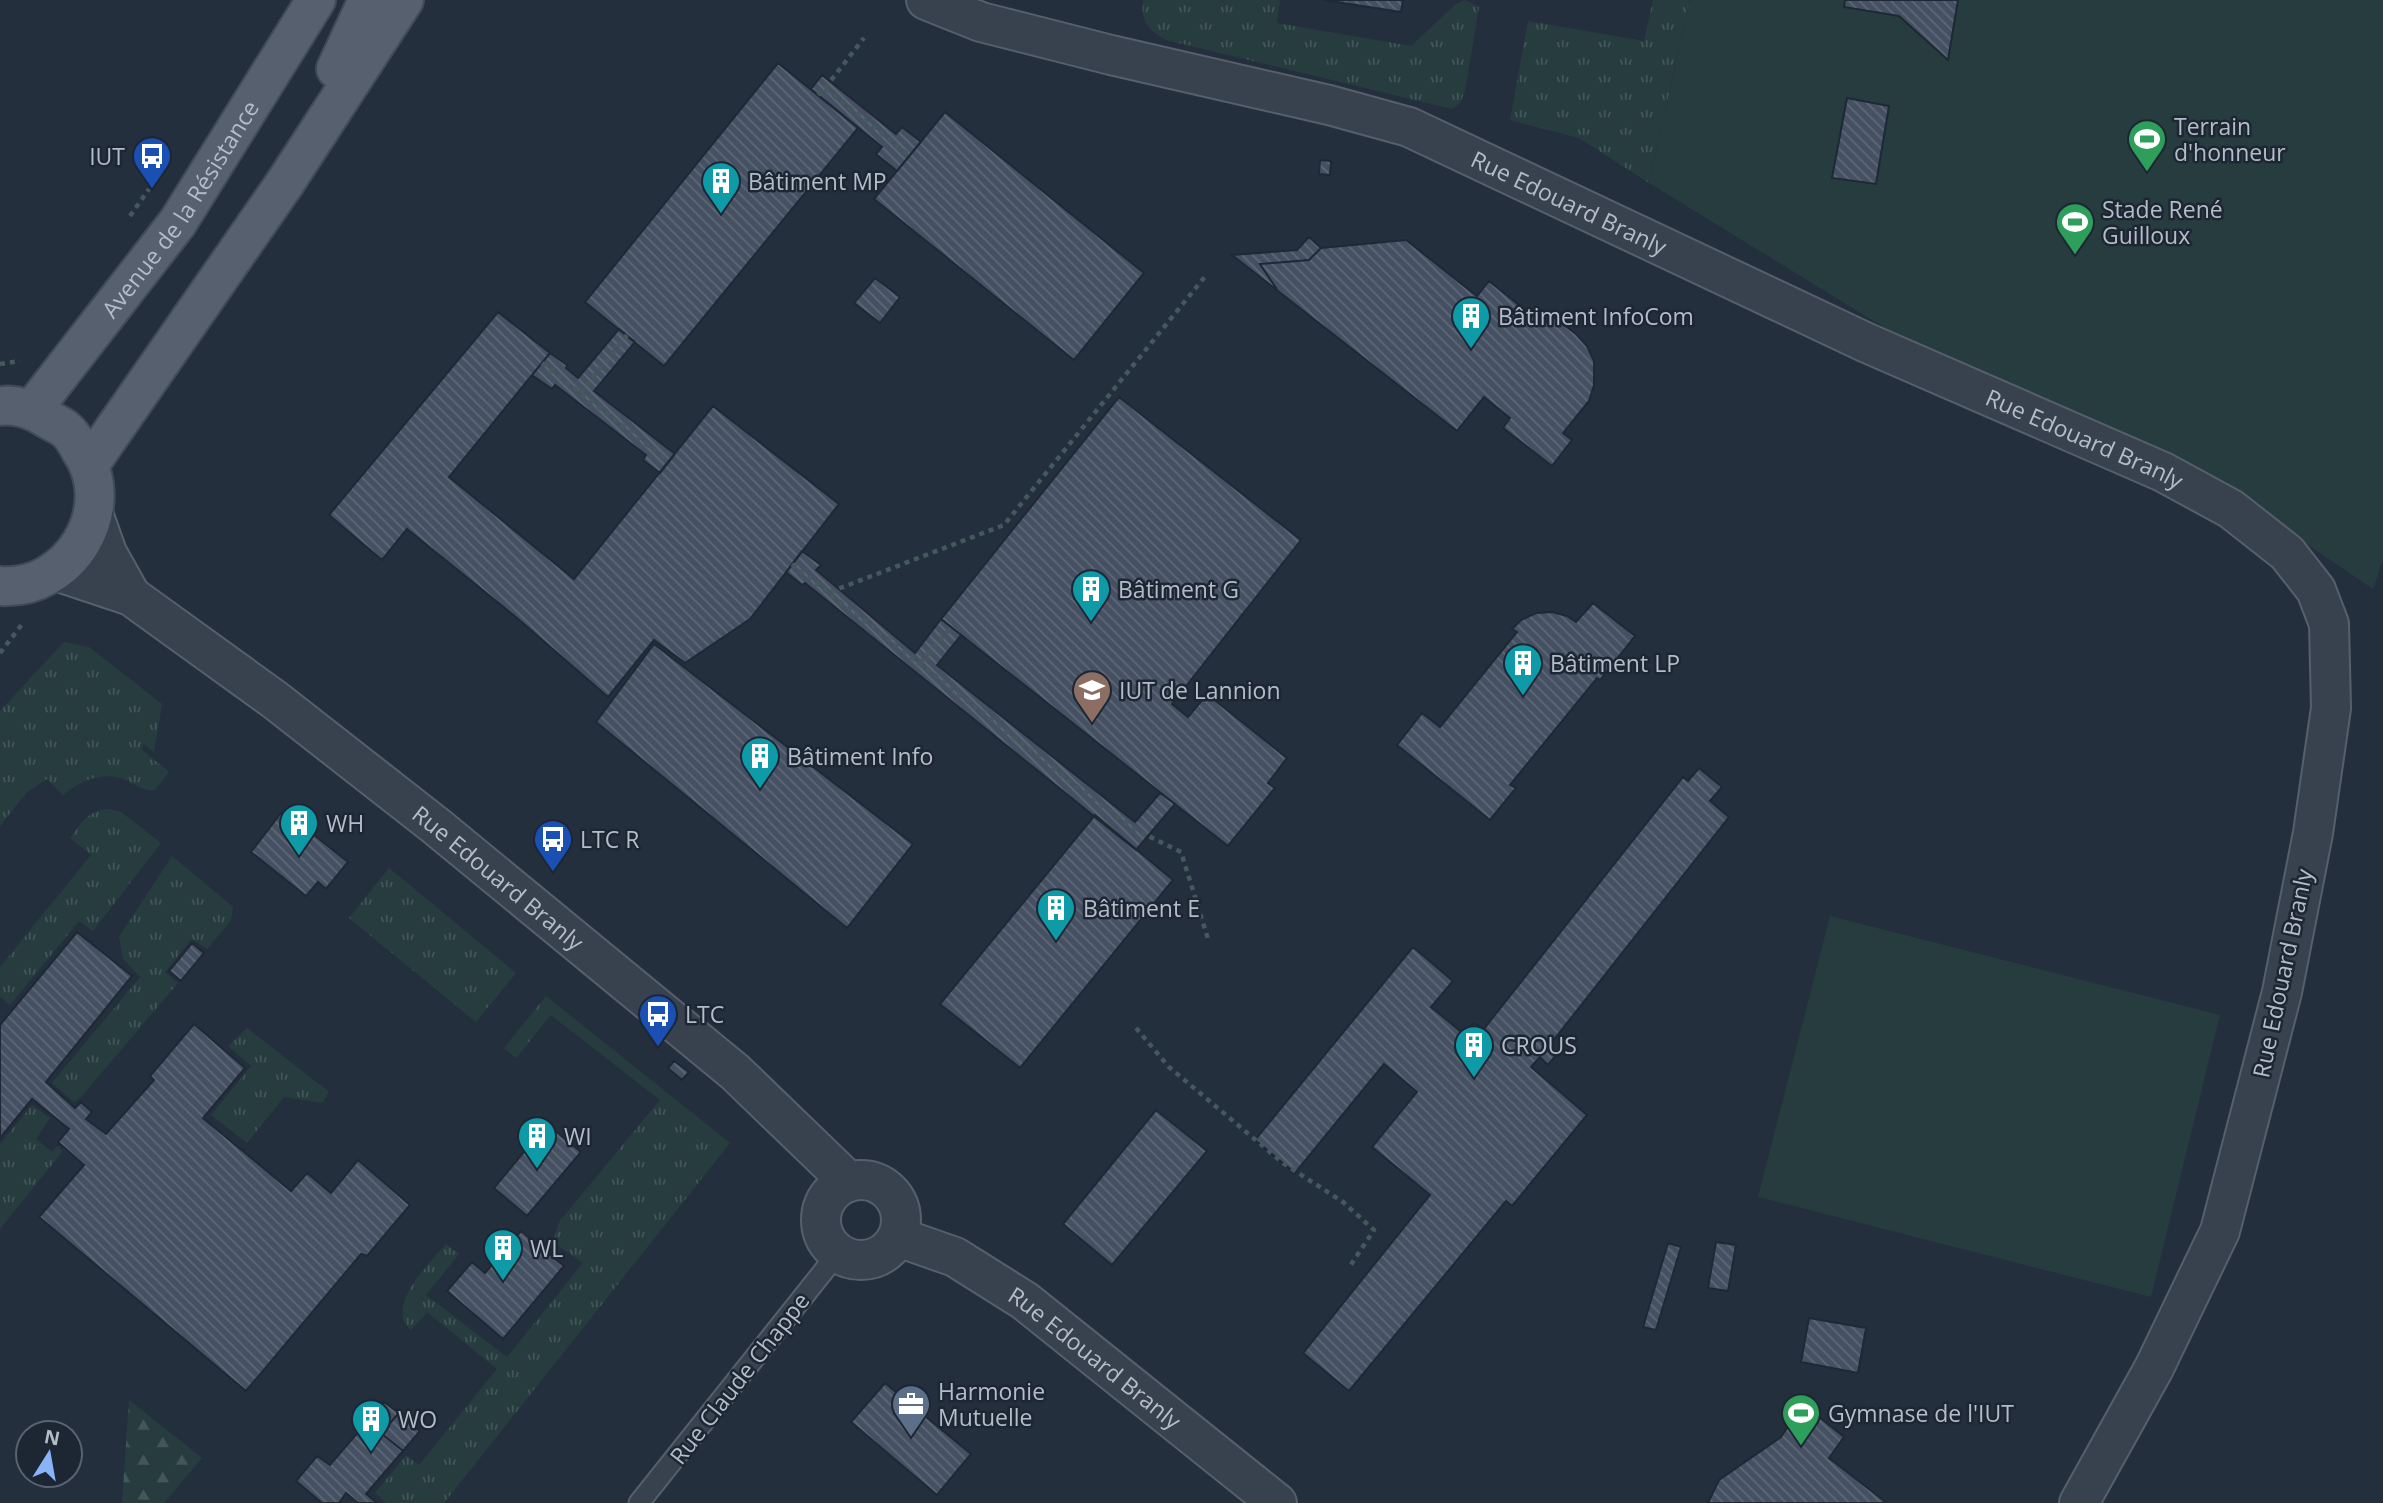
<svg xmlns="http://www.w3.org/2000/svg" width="2383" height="1503" viewBox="0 0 2383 1503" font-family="'Open Sans',sans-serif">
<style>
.grass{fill:url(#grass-tufts)}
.forest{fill:url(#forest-firs)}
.park{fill:#263c3f}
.building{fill:url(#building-back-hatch);stroke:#1f2835;stroke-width:2}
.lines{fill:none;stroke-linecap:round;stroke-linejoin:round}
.service-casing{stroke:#565f6c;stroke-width:23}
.minor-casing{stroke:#565f6c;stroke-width:42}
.tertiary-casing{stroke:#565f6c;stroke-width:42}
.primary-casing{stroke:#414a57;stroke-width:42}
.path{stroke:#44595c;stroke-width:4.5;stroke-dasharray:5 5;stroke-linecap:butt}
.service{stroke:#38414e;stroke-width:19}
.minor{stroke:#38414e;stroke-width:38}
.tertiary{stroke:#38414e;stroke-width:38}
.primary{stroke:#56606e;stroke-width:38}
.labels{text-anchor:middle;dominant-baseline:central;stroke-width:5;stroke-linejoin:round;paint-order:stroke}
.poi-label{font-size:23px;fill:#b4bcc9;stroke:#1d2633;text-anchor:start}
.street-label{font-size:23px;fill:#b4bcc9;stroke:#1d2633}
</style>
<defs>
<pattern id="grass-tufts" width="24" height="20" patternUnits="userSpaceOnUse" patternTransform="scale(1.75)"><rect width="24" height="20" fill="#263c3f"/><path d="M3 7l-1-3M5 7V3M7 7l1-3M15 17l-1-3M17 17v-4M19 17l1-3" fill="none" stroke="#435659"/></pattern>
<pattern id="forest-firs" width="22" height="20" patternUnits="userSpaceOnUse" patternTransform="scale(1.75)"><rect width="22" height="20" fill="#263c3f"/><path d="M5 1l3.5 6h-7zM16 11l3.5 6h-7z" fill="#435659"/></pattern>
<pattern id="building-back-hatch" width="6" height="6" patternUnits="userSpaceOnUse" patternTransform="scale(1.75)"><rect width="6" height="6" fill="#455162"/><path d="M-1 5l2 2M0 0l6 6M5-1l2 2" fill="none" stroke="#5d6877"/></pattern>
</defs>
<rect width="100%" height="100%" fill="#242f3e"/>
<path class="grass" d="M1143,0H1280L1277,23L1411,46L1456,4L1465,0L1479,7L1465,91L1460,103L1452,109L1166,40C1148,29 1141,23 1143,0Z
M1653,0H1690L1649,183L1579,138L1510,120L1528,21L1644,41Z
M64,642L89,647L162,704L154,752L144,744L141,749L169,772L155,790C143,791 138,786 128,781C104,770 82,780 63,795L47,779L26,793L0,826V711Z
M109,809L121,812L161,843L93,931L79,921L10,1005L0,997V967L91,855L70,838C83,821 87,811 109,809Z
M172,856L233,907L231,920L207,949L192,939L165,972L178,983L81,1097L74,1102L52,1083L140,977L123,959L119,937Z
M389,868L516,973L476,1022L349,918Z
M546,996L730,1143L444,1503H386L375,1493L406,1455L419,1465L497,1369L427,1312L411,1330C383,1307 430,1263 446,1244L459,1254L426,1295L507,1357L583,1263L553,1242L559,1222L660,1100L551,1015L516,1058L504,1048Z
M247,1028L329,1092L322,1103L284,1097L247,1143L211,1115L251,1066L228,1046Z
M32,1105L50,1118L36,1139L52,1152L57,1146L63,1151L0,1229V1144Z"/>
<path class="forest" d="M129,1400L202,1458L164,1503H122Z"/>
<path class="park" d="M1690,0H2383V560L2373,589L2221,486L1885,328L1649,183Z
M1830,916L2220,1015L2151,1297L1758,1197Z"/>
<path class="building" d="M1324,0H1403L1401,12Z
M1845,0H1958L1948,60L1899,16L1844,7Z
M778,63L858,128L664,366L585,302Z
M822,75L896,134L902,127L921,142L897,171L876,154L882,147L811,89Z
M1847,98L1889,106L1876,184L1832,178Z
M945,112L1144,273L1074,360L874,199Z
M1320,160L1331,161L1330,175L1319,174Z
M1309,237L1321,248L1309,260L1260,264L1278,291L1232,255L1297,250Z
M1406,240L1477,296L1489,281L1544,325L1552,316L1576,334L1587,346L1594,361V385L1589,401L1563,433L1572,440L1552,466L1503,428L1510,418L1484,397L1457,431L1278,291L1260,264L1309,260L1321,248Z
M875,278L900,297L880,323L854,303Z
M498,312L550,353L449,477L574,579L713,406L839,504L750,619L685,663L654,640L608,697L517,618L407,529L382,560L329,515Z
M619,329L635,342L594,391L675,454L660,473L643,460L646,455L555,385L552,389L532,375L550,353L567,365L566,368L578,378Z
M1119,397L1301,540L1172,704L1188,717L1207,694L1287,758L1268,783L1275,788L1228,846L941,619Z
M802,551L821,565L816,570L915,653L941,619L961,635L937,665L1135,822L1160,793L1175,804L1136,850L805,583L802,585L786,572Z
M1593,603L1635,636L1600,680L1597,678L1510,785L1516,788L1490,820L1397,745L1422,713L1440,727L1517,632L1512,629L1521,620L1536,613L1552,612L1567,616L1576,622Z
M654,644L913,844L847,928L596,722Z
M1699,768L1722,787L1710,801L1729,817L1549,1046L1557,1054L1548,1065L1540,1057L1531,1067L1587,1115L1512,1206L1506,1201L1349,1391L1303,1353L1430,1195L1372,1147L1417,1092L1384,1064L1295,1173L1255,1140L1413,947L1453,981L1431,1007L1464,1034L1474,1023L1483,1030L1683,777L1688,781Z
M281,813L302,829L304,827L348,862L326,889L318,882L306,896L251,852Z
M1095,815L1173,880L1020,1068L940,1004Z
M77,932L132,976L46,1082L75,1108L81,1102L92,1112L86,1119L106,1134L154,1080L150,1076L194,1024L245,1068L203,1118L291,1191L307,1173L331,1193L358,1160L410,1205L367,1256L361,1254L246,1391L39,1217L84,1165L58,1142L69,1129L32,1099L0,1138V1025Z
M192,943L204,953L181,981L169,971Z
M674,1061L689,1072L682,1080L668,1068Z
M1156,1110L1207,1151L1112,1265L1063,1224Z
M547,1124L581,1152L527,1216L494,1188Z
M521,1231L564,1266L503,1339L447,1291L472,1262L485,1273Z
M1716,1242L1736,1245L1728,1291L1708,1288Z
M1668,1243L1681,1247L1656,1330L1643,1327Z
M1809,1318L1866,1328L1858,1373L1801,1362Z
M885,1383L971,1454L937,1495L851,1422Z
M384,1402L399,1413L381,1433L403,1451L366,1494L377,1503H358L346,1493L339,1503H322L296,1481L317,1456L330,1465Z
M1803,1404L1844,1437L1829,1458L1887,1503H1708L1719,1480L1781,1437Z
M399,1413L420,1431L403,1451L381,1433Z"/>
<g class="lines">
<defs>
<path id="service" d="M639,1503L838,1253"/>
<g id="minor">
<path id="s1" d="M926,0L981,22L1111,55L1329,105L1409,127L1867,343L2163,472L2231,509L2287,553L2316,590L2329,624L2331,708L2313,833L2282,992L2220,1231L2154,1368L2079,1503"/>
</g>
<g id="tertiary">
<path d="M94,516L107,553L131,596"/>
<path id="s2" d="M56,571L131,596L275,700L436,826L735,1072L849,1182"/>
<circle cx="861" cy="1220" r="40"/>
<path id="s3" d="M898,1237L955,1257L1025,1301L1277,1503"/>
</g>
<g id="primary">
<path d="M336,69L368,0"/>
<path d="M0,406C16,404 33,410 46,418C52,422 60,425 65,429C72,434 77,444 81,451C120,509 70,591 0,586"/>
<path id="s4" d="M32,410L178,222L316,0"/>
<path d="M90,464L285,183L404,0"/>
</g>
</defs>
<use href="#service" class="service-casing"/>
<use href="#minor" class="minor-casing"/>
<use href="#tertiary" class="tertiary-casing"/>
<use href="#primary" class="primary-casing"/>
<path class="path" d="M825,88L864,38
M818,95L825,88L910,156
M130,216L149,189
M542,363L668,461
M0,364L20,361
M580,393L627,335
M792,564L1089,796L1134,829L1181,852L1208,939
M830,592L1004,525L1207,274
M0,653L23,623
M920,663L951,627
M1136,1028L1169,1067L1283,1163L1343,1202L1374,1230L1350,1266"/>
<use href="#service" class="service"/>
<use href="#minor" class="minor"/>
<use href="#tertiary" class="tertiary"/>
<use href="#primary" class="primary"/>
</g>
<defs>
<symbol id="stadium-pin" viewBox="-11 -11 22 30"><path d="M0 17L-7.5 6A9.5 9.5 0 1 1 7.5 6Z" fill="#2e9e5b" stroke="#1d2633"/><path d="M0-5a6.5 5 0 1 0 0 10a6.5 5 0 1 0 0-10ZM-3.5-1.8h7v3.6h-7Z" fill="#fff"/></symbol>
<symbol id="bus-pin" viewBox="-11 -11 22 30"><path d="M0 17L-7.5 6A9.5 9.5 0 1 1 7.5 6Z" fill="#1a4fb4" stroke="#1d2633"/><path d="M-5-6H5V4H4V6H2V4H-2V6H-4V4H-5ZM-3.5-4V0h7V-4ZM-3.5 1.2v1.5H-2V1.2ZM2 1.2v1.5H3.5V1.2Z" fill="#fff"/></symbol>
<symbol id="building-pin" viewBox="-11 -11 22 30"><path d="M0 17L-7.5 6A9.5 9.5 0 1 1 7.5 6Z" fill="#0f9aa8" stroke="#1d2633"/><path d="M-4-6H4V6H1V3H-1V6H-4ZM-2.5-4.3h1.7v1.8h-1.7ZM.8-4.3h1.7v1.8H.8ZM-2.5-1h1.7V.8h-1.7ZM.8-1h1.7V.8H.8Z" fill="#fff"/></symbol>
<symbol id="university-pin" viewBox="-11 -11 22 30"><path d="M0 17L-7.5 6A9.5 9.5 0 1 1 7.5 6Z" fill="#8d6e63" stroke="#1d2633"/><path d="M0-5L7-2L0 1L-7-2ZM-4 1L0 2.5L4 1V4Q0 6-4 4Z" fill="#fff"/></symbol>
<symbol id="office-pin" viewBox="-11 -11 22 30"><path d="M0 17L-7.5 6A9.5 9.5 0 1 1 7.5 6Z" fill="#5c6f8a" stroke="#1d2633"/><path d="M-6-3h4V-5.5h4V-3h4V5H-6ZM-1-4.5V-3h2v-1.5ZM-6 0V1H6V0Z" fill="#fff"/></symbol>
</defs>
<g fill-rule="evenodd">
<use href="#stadium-pin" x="2125" y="117" width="44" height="60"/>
<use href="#bus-pin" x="130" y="134" width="44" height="60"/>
<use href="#building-pin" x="699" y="159" width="44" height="60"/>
<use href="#stadium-pin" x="2053" y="200" width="44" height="60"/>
<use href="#building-pin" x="1449" y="294" width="44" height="60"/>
<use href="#building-pin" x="1069" y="567" width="44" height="60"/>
<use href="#building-pin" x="1501" y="641" width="44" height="60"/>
<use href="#university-pin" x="1070" y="668" width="44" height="60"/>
<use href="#building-pin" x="738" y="734" width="44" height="60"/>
<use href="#building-pin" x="277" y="801" width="44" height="60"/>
<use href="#bus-pin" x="531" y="817" width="44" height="60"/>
<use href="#building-pin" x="1034" y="886" width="44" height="60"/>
<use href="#bus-pin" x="636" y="992" width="44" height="60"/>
<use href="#building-pin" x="1452" y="1023" width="44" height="60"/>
<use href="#building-pin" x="515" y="1114" width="44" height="60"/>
<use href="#building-pin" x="481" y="1226" width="44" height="60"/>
<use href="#office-pin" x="889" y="1382" width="44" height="60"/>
<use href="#stadium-pin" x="1779" y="1391" width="44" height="60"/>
<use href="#building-pin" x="349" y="1397" width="44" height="60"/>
</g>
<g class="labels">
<g class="poi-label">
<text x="2174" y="126">Terrain<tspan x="2174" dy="26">d'honneur</tspan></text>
<text x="125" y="156" text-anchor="end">IUT</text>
<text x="748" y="181">Bâtiment MP</text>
<text x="2102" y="209">Stade René<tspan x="2102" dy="26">Guilloux</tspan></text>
<text x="1498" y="316">Bâtiment InfoCom</text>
<text x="1118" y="589">Bâtiment G</text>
<text x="1550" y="663">Bâtiment LP</text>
<text x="1119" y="690">IUT de Lannion</text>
<text x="787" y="756">Bâtiment Info</text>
<text x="326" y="823">WH</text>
<text x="580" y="839">LTC R</text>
<text x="1083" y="908">Bâtiment E</text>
<text x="685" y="1014">LTC</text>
<text x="1501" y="1045">CROUS</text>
<text x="564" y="1136">WI</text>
<text x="530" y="1248">WL</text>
<text x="938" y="1391">Harmonie<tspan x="938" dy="26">Mutuelle</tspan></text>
<text x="1828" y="1413">Gymnase de l'IUT</text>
<text x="398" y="1419">WO</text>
</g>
<g class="street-label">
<text stroke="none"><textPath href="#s1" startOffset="677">Rue Edouard Branly</textPath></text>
<text stroke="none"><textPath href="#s4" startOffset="250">Avenue de la Résistance</textPath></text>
<text stroke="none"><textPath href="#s1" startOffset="1244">Rue Edouard Branly</textPath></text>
<text stroke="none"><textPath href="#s2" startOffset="542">Rue Edouard Branly</textPath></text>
<text transform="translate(2282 973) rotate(-78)">Rue Edouard Branly</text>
<text stroke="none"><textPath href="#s3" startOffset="233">Rue Edouard Branly</textPath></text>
<text transform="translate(739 1378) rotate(-52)">Rue Claude Chappe</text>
</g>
</g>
<g transform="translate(49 1454) rotate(11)"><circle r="33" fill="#1d2633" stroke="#59626f" stroke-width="2"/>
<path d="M0-5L12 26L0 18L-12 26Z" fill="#8ab4f8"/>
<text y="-10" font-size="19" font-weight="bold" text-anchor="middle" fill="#b4bcc9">N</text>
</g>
</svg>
